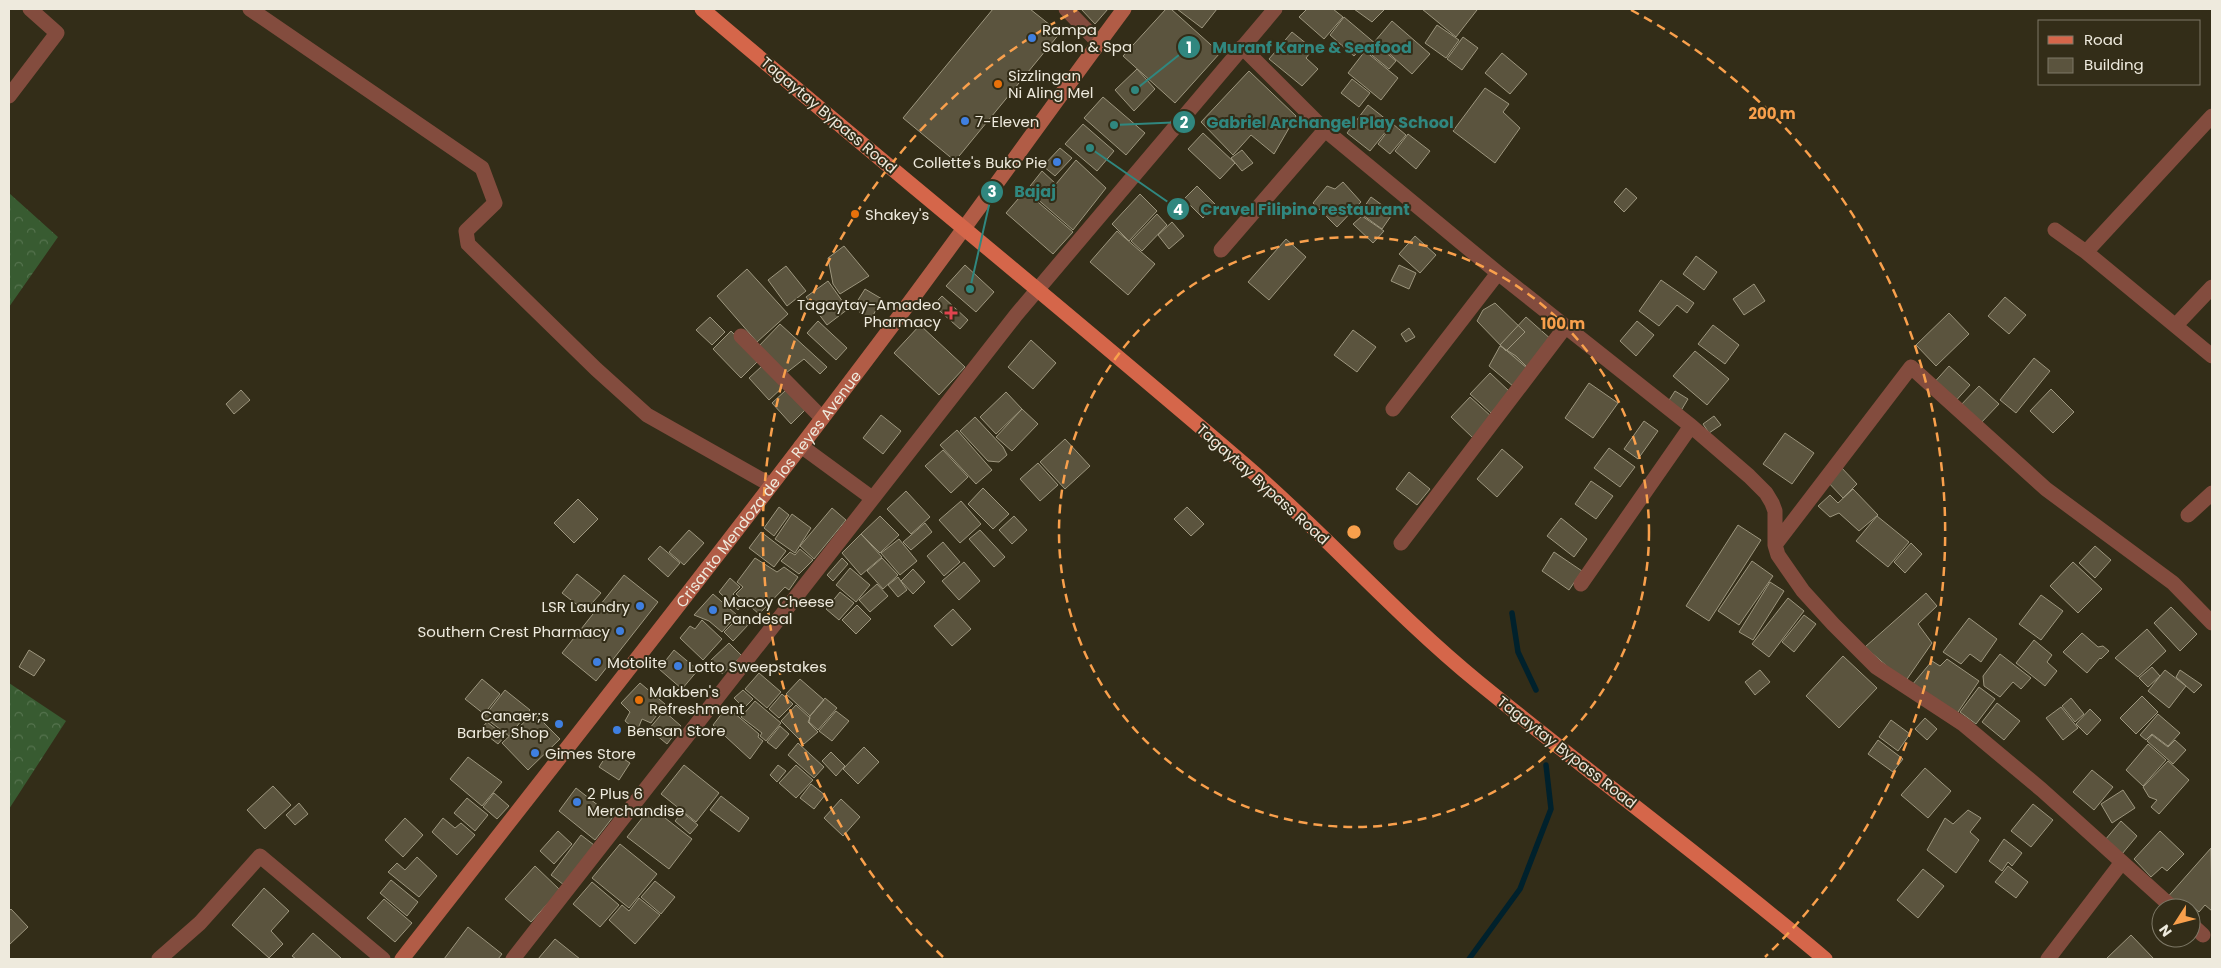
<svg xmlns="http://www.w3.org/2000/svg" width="2221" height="968" viewBox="0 0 2221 968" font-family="Poppins,sans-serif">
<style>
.forest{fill:url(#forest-crowns)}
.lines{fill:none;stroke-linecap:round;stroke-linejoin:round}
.stream{stroke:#00212c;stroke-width:5.5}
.building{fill:#5b543e;stroke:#9d967e}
.street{stroke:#834c3e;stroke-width:15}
.secondary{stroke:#b15c46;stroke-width:15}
.primary{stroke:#d5664a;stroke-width:15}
.ring{fill:none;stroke:#f9a04c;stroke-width:2.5;stroke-dasharray:9 6}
.shop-dot{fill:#3f7fe0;stroke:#332d18;stroke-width:2}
.food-dot{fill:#e8710a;stroke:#332d18;stroke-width:2}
.health-dot{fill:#e0444e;stroke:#332d18;stroke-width:2}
.labels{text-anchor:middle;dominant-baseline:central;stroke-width:4;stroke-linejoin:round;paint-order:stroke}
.poi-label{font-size:15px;fill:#eeeadd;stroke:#332d18;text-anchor:start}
.street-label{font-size:15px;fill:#eeeadd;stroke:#332d18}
.centre{fill:#f9a04c;stroke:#332d18;stroke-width:2.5}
.ring-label{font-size:15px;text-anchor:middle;font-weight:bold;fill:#f9a04c;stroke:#332d18;stroke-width:4;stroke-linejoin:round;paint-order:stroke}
.leader{fill:none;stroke:#30877f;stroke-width:2}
.callout-dot{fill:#30877f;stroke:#332d18;stroke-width:2}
.mark-label{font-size:15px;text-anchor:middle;font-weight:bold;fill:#fff}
.callout-label{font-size:16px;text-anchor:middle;font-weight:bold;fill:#30877f;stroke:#332d18;stroke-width:4;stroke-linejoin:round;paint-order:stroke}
</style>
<defs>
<pattern id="forest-crowns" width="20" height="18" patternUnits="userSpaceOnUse" patternTransform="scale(1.25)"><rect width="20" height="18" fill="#385b31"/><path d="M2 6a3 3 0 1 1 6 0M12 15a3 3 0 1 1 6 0" fill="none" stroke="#55734e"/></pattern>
</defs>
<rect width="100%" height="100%" fill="#332d18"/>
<path class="forest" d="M9,193L58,237L9,307Z
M9,683L66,721L9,809Z"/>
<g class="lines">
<path class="stream" d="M1512,613L1518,652L1536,690
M1469,959L1520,889L1551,809L1546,765"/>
</g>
<path class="building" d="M993,9H1030L1060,33L955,161L903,118Z
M1081,9H1108L1095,24Z
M1166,9H1171L1220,53L1175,103L1123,56Z
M1177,9H1217L1202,28Z
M1307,9H1333L1343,17L1324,39L1299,17Z
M1354,9H1385L1372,22Z
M1422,9H1475L1477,10L1456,37Z
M1344,17L1396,61L1389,69L1362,47L1354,56L1330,35Z
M1392,21L1430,54L1412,74L1375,41Z
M1437,25L1459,40L1446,58L1425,43Z
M1292,32L1313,49L1306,58L1318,69L1302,86L1269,59Z
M1463,37L1478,48L1462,70L1447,59Z
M1365,51L1398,78L1381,100L1348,73Z
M1502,53L1527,74L1510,94L1485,73Z
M1137,69L1155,89L1134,111L1115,90Z
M1249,71L1296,116L1274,154L1251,135L1233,155L1201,122Z
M1352,79L1370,93L1359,107L1341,93Z
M1485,88L1509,104L1503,112L1520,128L1495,163L1453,131Z
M1103,97L1145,133L1126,155L1084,118Z
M1368,105L1392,124L1370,151L1347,133Z
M1083,124L1114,151L1097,171L1065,144Z
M1393,124L1406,135L1390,154L1378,144Z
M1203,133L1235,163L1220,179L1188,149Z
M1408,134L1430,151L1416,169L1395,151Z
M1060,148L1072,158L1055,176L1043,166Z
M1242,150L1253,163L1242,171L1231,158Z
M1076,160L1106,188L1073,230L1027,190L1042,171L1056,184Z
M1343,182L1361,202L1337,227L1313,203L1327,186L1335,189Z
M1197,186L1216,205L1203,218L1184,199Z
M1626,188L1637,198L1624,212L1614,202Z
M1025,191L1073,232L1053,254L1006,213Z
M1140,194L1157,211L1129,241L1112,224Z
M1371,197L1393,213L1382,229L1360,213Z
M1157,214L1167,225L1142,251L1131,241Z
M1362,216L1384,231L1373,243L1353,224Z
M1172,222L1184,236L1169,249L1158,235Z
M1117,231L1155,264L1128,295L1090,262Z
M1415,236L1436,255L1420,273L1399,254Z
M1286,239L1306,257L1269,300L1248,282Z
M844,246L869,276L840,294L833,284L828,258Z
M1696,256L1717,272L1704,290L1683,274Z
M965,265L994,292L976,312L946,286Z
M1399,265L1416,273L1409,289L1391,281Z
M786,266L806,291L787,306L768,280Z
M747,269L788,314L757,342L717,296Z
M1661,280L1694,303L1687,313L1677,305L1659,326L1639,311Z
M828,281L848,309L827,325L806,297Z
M1754,284L1765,301L1744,315L1733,299Z
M865,289L882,299L871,319L853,308Z
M942,296L968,320L960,329L933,305Z
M2005,297L2026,315L2009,334L1988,316Z
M1495,303L1525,332L1506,351L1477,321L1483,310Z
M1949,313L1969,334L1936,366L1916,345Z
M710,317L725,332L712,345L696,330Z
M1526,317L1553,341L1528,369L1500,345Z
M818,321L847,348L836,360L807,333Z
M1637,321L1654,335L1636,356L1620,341Z
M780,324L827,367L820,374L804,359L786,373L758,347Z
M920,325L965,367L939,395L894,353Z
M1713,325L1739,345L1725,364L1698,344Z
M1409,328L1415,337L1406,342L1401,334Z
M1353,330L1376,347L1357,372L1334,355Z
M731,331L759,360L741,378L713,349Z
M1031,340L1056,363L1033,389L1008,367Z
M1500,346L1516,356L1529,369L1514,387L1489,366Z
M1695,351L1729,379L1707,405L1673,376Z
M2034,358L2050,371L2016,413L2000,400Z
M762,366L783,387L769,400L749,378Z
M1949,366L1970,385L1952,405L1931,386Z
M1490,373L1510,392L1491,413L1470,394Z
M1589,383L1618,403L1593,438L1565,418Z
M1979,386L1999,404L1979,425L1959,407Z
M2051,389L2074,412L2053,433L2030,411Z
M241,390L250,400L234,414L226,404Z
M786,390L805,410L791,424L772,403Z
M1675,391L1688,399L1679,414L1666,405Z
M1006,392L1022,409L996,434L980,417Z
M1470,397L1492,417L1473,438L1451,417Z
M1022,409L1038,424L1012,451L996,437Z
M881,415L901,431L883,454L863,438Z
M1714,416L1721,425L1709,433L1703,424Z
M975,417L1003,447L1007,455L999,462L988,461L960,431Z
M1644,421L1658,431L1638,459L1624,449Z
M957,430L992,470L976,484L940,445Z
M1785,433L1814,453L1792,484L1763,464Z
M1065,439L1090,466L1065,489L1040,462Z
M1609,448L1635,467L1620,487L1594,468Z
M1502,449L1523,467L1497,497L1477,479Z
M943,450L968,477L951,493L925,466Z
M1038,463L1058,485L1040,501L1020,479Z
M1840,466L1857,484L1843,498L1826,480Z
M1409,472L1430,489L1417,505L1396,489Z
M1591,481L1613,496L1596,519L1575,504Z
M983,488L1009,514L993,529L968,504Z
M1853,489L1878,515L1859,531L1839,513L1830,517L1818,506L1830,495L1838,503Z
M906,491L930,517L911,534L887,509Z
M578,499L598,519L574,543L554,523Z
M961,501L981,524L960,543L939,520Z
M779,507L789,515L774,536L764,528Z
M1187,507L1204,524L1191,536L1174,519Z
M832,508L846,520L814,559L800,546Z
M792,514L811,528L795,553L775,539Z
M880,516L899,535L880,553L861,534Z
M1014,516L1027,530L1012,544L999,530Z
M1877,516L1909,542L1888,567L1856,541Z
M1561,518L1587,539L1574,557L1547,536Z
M925,523L932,532L911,550L903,542Z
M1738,525L1761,540L1709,621L1686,606Z
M689,530L704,543L684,565L669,552Z
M980,530L1005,557L994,567L969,539Z
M761,532L786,551L774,567L749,548Z
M861,534L882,557L861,575L842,553Z
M899,539L917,561L900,575L881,553Z
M943,542L960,562L944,576L927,556Z
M1911,543L1922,554L1905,573L1894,562Z
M660,546L680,563L668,577L648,559Z
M2095,546L2111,560L2095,578L2079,563Z
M800,549L813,560L799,574L781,561L790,552L795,555Z
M1554,552L1582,571L1569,590L1542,571Z
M755,558L777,572L784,567L798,577L789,590L785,587L759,614L736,594L743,587L737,582Z
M842,558L848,564L833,581L827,575Z
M882,558L898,575L883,589L867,571Z
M1752,561L1773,576L1739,625L1718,611Z
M964,562L980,581L959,600L942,581Z
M2073,562L2102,589L2078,613L2050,586Z
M850,568L870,585L856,602L836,585Z
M913,569L925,582L913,594L901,581Z
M577,574L601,593L585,611L562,593Z
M624,575L658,602L596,681L562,653Z
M898,577L907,590L898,597L888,585Z
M730,578L740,587L733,594L743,605L738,610L719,592Z
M1770,582L1784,591L1753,640L1739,632Z
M877,584L888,596L870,612L859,600Z
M840,592L854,603L839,620L826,609Z
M1926,593L1937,606L1918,624L1932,643L1905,682L1865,647Z
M713,594L737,615L722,632L709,621L694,615Z
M2041,595L2063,611L2041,640L2019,624Z
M1788,598L1804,611L1769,657L1752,644Z
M857,605L871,619L856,634L842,620Z
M2171,607L2197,634L2180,651L2154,623Z
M953,609L971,629L952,646L934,626Z
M1804,615L1816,624L1794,652L1782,642Z
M740,616L749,624L733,641L724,632Z
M1969,618L1997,639L1981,662L1970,654L1961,664L1943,652Z
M702,620L722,639L703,660L680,638L690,626L695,629Z
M2147,629L2166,651L2138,677L2115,658Z
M2082,633L2098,647L2103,646L2109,651L2101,659L2100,658L2087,673L2063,652Z
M2034,640L2052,655L2047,662L2057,671L2045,686L2016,663Z
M729,643L742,656L722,674L710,661Z
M29,650L45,660L34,676L19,667Z
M674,650L698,670L682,689L659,669Z
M2000,654L2031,678L2021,689L2013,682L2000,697L1984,686L1983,676Z
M1843,656L1877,688L1839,728L1806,696Z
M1947,659L1979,681L1956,715L1907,691L1932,661L1940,666Z
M2152,667L2160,676L2148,687L2139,678Z
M1760,670L1770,682L1755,695L1745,682Z
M2165,670L2186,686L2169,708L2148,691Z
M2180,670L2202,685L2194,693L2176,677Z
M759,673L781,692L767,708L745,689Z
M482,679L500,694L484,714L465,699Z
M800,679L824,700L810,716L786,694Z
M640,683L665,704L651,723L642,719L637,731L625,721L630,712L621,703Z
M1979,687L1995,699L1976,724L1960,712Z
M505,690L530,710L509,736L484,717Z
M743,690L753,699L744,708L734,698Z
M782,694L793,704L779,718L769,709Z
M2142,696L2158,712L2136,734L2120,718Z
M825,698L837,708L818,730L809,722L810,716Z
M2071,698L2084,714L2075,722L2062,706Z
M755,701L781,723L766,741L760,736L762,733L741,717Z
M1997,703L2020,721L2004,740L1982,722Z
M796,705L810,718L808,722L818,732L804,744L781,721Z
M727,707L759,734L758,737L763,741L750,759L713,725Z
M2061,707L2078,728L2063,740L2046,718Z
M2090,709L2101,720L2087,735L2076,724Z
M664,711L681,726L667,744L649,729Z
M836,711L849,721L832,741L819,731Z
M534,713L560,739L528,770L502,743Z
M2158,714L2180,733L2168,746L2152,734L2146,740L2140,735Z
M1925,718L1937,729L1927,740L1915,729Z
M1891,720L1910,734L1898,751L1879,737Z
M487,722L505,736L498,744L480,730Z
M780,726L789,734L776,749L767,742Z
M2152,735L2168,747L2175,740L2186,750L2173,764L2147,741Z
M1878,740L1903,759L1893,772L1868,754Z
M798,743L824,767L814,778L788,755Z
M2148,744L2166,760L2143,786L2126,770Z
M864,747L879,762L858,784L843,769Z
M610,750L630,763L619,780L599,767Z
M831,752L845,766L836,776L822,761Z
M468,757L502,782L482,806L450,779Z
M2168,761L2189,780L2159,814L2151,807L2157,800L2149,797L2143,787Z
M684,765L719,793L696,822L661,794Z
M778,765L786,771L777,782L770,775Z
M796,765L813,780L796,798L779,783Z
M1925,768L1951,791L1928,818L1901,795Z
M2092,770L2113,787L2094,810L2073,792Z
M811,784L825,795L814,809L800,798Z
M273,786L291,805L265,829L247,810Z
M576,788L613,817L595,840L559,811Z
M2123,790L2135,808L2112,823L2101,804Z
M494,793L509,806L497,819L483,807Z
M721,796L749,818L739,832L710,810Z
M467,798L488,815L475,831L454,813Z
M841,799L860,817L843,836L824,818Z
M299,803L308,814L295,825L286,815Z
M2033,804L2053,820L2031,847L2011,831Z
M651,807L692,839L669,869L627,837Z
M1968,810L1981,818L1970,832L1979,840L1956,873L1927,850L1945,818L1953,824Z
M682,812L698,825L690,834L675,821Z
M405,818L423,835L403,857L385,840Z
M443,818L455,828L461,823L475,835L457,855L432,832Z
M2121,821L2137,836L2122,854L2105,840Z
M558,831L572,844L554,864L540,851Z
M2160,831L2184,854L2167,871L2162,867L2151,877L2134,859Z
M581,835L594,845L564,885L551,875Z
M2004,839L2022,853L2012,866L2008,862L2002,871L1989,861Z
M620,844L657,874L629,908L592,878Z
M2211,848L2212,911L2205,905L2199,912L2193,907L2174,908L2165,900Z
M417,857L437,876L419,897L388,872L397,863L405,870Z
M535,866L560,890L531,922L505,899Z
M2008,866L2028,882L2016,898L1995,882Z
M1923,869L1944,886L1918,918L1897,900Z
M391,880L418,902L407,916L380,893Z
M655,881L675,897L661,914L641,897Z
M592,882L619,905L600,927L573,904Z
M264,888L289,911L271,931L283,944L269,958L232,925Z
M639,898L660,915L635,944L609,920L622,905L629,911Z
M384,899L412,923L395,942L367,918Z
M11,909L28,927L9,945V911Z
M468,927L502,954L498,959H444Z
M313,933L341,958L340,959H296L292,956Z
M2131,935L2154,959H2106Z
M555,939L580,959H538Z"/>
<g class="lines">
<path class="street" d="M250,9L482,168L495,203L466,231L468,244L596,369L647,415L771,485
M1066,9L1099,43
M1242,47L1325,130L1498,273L1691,426L1749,476L1766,493L1772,503L1775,511V545L1778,555L1803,591L1833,624L1876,667L1963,724L2042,790L2173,908
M9,96L57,33L30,9
M2055,230L2086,252L2212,356
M1221,250L1325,130
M2086,252L2212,116
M2176,325L2212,287
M741,336L822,418
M1393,409L1498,273
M801,446L872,498
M2188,515L2212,493
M1401,543L1566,326
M1775,545L1911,367L2046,489L2173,583L2212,623
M1581,584L1691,426
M2191,924L2203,935
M159,959L200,923L260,856L383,959
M513,959L1016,315L1275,9
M2048,959L2122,862"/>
<path class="secondary" id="s1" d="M402,959C563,753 726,547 883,338C965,229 1043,118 1124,9"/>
<path class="primary" d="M702,9C882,162 1066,311 1246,466C1326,535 1396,615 1478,682C1593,776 1712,864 1825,959"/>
</g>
<g class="ring">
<circle cx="1354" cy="532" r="295"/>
<path d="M943 957A591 591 0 0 1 1077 10M1631 10A591 591 0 0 1 1765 957"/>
</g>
<g class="shop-dot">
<circle cx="1032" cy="38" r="5"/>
<circle cx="965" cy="121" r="5"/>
<circle cx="1057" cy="162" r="5"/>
<circle cx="640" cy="606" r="5"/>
<circle cx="713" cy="610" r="5"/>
<circle cx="620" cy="631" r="5"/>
<circle cx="597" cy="662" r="5"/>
<circle cx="678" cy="666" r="5"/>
<circle cx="559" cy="724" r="5"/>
<circle cx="617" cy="730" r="5"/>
<circle cx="535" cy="753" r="5"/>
<circle cx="577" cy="802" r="5"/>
</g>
<g class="food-dot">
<circle cx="998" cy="84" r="5"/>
<circle cx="855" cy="214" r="5"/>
<circle cx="639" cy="700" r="5"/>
</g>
<path class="health-dot" d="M948.5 305.5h5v5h5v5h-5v5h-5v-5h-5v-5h5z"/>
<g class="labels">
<g class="poi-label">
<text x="1042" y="29">Rampa<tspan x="1042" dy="17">Salon &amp; Spa</tspan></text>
<text x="1008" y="75">Sizzlingan<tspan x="1008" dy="17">Ni Aling Mel</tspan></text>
<text x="975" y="121">7-Eleven</text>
<text x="1047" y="162" text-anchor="end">Collette's Buko Pie</text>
<text x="865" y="214">Shakey's</text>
<text x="941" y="304" text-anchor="end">Tagaytay-Amadeo<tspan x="941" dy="17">Pharmacy</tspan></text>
<text x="723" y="601">Macoy Cheese<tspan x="723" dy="17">Pandesal</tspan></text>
<text x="630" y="606" text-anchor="end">LSR Laundry</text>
<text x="610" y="631" text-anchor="end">Southern Crest Pharmacy</text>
<text x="607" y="662">Motolite</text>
<text x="688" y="666">Lotto Sweepstakes</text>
<text x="649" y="691">Makben's<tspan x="649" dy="17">Refreshment</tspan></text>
<text x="549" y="715" text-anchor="end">Canaer;s<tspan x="549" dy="17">Barber Shop</tspan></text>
<text x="627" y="730">Bensan Store</text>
<text x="545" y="753">Gimes Store</text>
<text x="587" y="793">2 Plus 6<tspan x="587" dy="17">Merchandise</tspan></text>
</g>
<g class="street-label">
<text transform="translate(829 115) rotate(40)">Tagaytay Bypass Road</text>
<text transform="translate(1263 484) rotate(42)">Tagaytay Bypass Road</text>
<text stroke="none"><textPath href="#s1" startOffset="596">Crisanto Mendoza de los Reyes Avenue</textPath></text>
<text transform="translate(1567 752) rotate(38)">Tagaytay Bypass Road</text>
</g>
</g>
<circle cx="1354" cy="532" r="8" class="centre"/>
<g class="ring-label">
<text x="1772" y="119">200 m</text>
<text x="1563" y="329">100 m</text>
</g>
<path class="leader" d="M1135 90L1189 47M1114 125L1184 122M970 289L992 192M1090 148L1178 209"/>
<g class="callout-dot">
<circle cx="1135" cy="90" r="5"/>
<circle cx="1114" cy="125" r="5"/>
<circle cx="970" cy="289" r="5"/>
<circle cx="1090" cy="148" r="5"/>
<circle cx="1189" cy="47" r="12"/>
<circle cx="1184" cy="122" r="12"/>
<circle cx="992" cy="192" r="12"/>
<circle cx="1178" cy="209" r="12"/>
</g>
<g class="mark-label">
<text x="1189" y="53">1</text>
<text x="1184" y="128">2</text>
<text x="992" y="197">3</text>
<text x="1178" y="215">4</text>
</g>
<g class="callout-label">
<text x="1312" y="53">Muranf Karne &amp; Seafood</text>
<text x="1330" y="128">Gabriel Archangel Play School</text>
<text x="1035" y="197">Bajaj</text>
<text x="1305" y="215">Cravel Filipino restaurant</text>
</g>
<rect width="2221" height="968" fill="none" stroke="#eeeadd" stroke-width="20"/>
<rect x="2038" y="20" width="162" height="65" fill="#332d18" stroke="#7e7967"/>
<rect x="2048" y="36" width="25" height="8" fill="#d5664a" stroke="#7e7967"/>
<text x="2084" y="45" font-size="15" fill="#eeeadd">Road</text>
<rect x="2048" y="58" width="25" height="15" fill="#5b543e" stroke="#7e7967"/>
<text x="2084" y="70" font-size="15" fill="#eeeadd">Building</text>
<g transform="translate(2176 923) rotate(234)"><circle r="24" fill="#332d18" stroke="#7e7967"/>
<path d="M0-4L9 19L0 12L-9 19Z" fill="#f9a04c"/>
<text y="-8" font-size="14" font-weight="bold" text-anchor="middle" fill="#eeeadd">N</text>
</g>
</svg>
